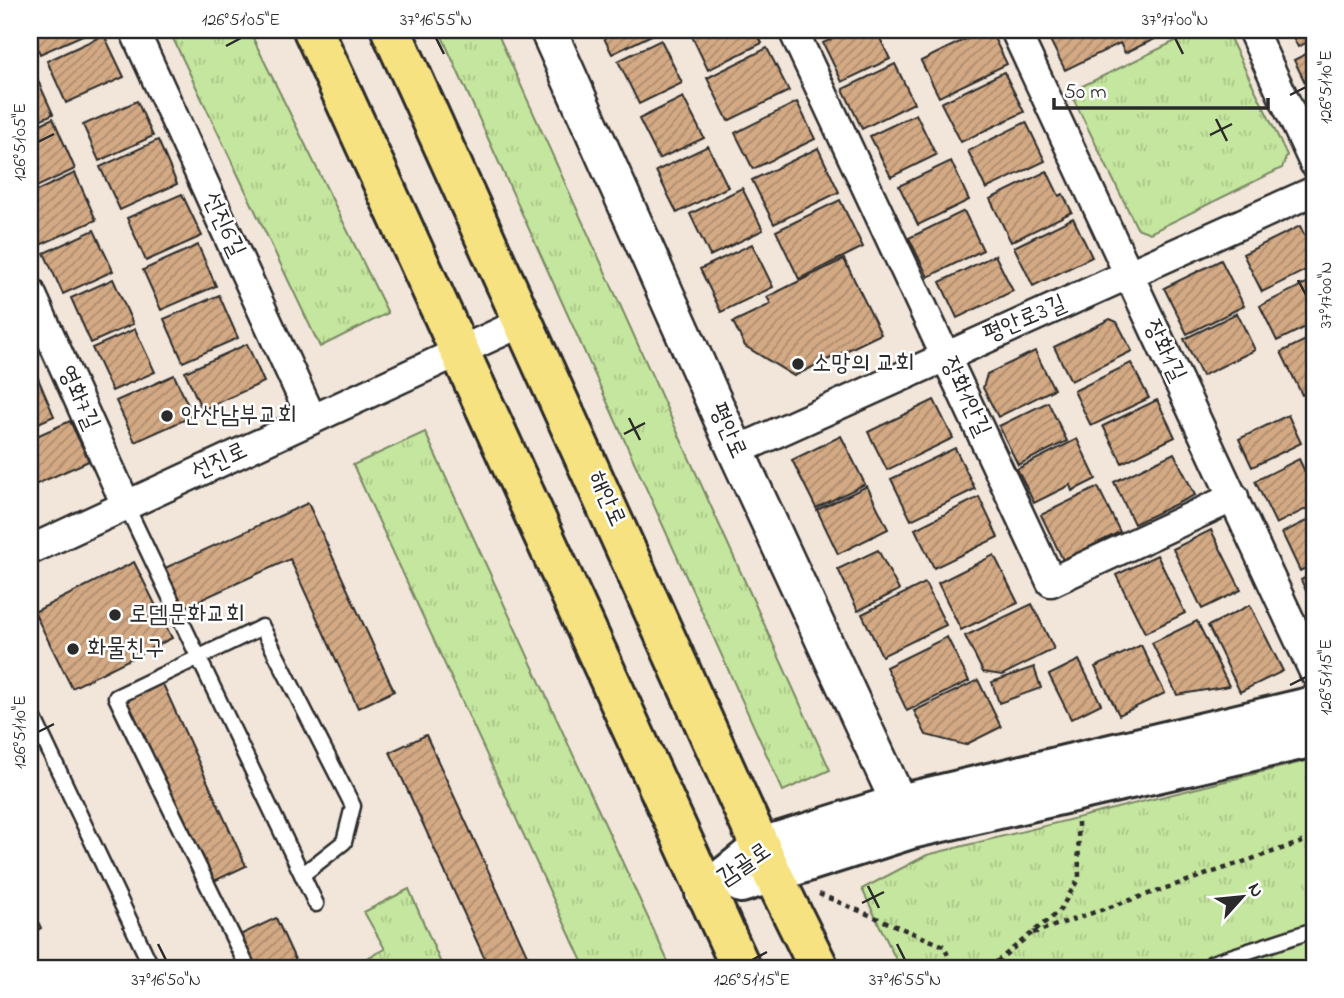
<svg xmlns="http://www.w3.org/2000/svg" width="1344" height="998" viewBox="0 0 1344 998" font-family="'Indie Flower','Poor Story',sans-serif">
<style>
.grass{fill:url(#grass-tufts);stroke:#788864;stroke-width:2}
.building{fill:url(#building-hatch);stroke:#2b2b2b;stroke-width:2}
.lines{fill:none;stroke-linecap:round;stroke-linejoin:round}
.service-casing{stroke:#2b2b2b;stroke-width:19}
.minor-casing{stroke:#2b2b2b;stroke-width:33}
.tertiary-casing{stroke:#2b2b2b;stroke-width:40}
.secondary-casing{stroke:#2b2b2b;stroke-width:44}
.primary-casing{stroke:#2b2b2b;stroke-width:44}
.path{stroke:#2b2b2b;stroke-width:4.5;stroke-dasharray:5 5;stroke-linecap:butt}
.service{stroke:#fff;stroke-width:14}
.minor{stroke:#fff;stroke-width:28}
.tertiary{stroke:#fff;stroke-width:35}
.secondary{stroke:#fff;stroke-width:38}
.primary{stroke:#f7e281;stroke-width:38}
.ticks{fill:none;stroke:#2b2b2b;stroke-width:2.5}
.poi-dot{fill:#2b2b2b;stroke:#fff;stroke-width:2.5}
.labels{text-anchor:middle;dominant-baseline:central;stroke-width:5;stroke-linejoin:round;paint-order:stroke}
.street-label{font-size:24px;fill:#2b2b2b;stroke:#fff}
.poi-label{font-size:24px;fill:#2b2b2b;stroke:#fff;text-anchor:start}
.neatline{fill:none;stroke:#2b2b2b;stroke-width:2.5}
.ticks-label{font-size:18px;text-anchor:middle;fill:#2b2b2b}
</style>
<defs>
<pattern id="grass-tufts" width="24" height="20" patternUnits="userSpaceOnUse" patternTransform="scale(1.75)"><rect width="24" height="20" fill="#c5e69e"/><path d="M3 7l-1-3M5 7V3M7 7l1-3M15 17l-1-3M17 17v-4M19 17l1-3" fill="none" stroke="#a9c588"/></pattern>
<pattern id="building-hatch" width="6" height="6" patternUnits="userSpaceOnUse" patternTransform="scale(1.75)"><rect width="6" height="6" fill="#d4aa85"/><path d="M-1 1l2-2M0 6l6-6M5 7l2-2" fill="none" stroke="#ac8b6d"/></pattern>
</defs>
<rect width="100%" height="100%" fill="#f2e6da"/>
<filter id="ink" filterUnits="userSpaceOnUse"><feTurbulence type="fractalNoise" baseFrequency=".0143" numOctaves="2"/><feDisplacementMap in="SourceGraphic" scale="14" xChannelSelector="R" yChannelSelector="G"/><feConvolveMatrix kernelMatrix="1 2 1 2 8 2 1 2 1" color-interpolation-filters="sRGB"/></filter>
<g filter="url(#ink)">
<path class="grass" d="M169,30H249L388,313L320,347Z
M439,30H496L830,770L783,791Z
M1198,30H1226L1287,155L1282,168L1150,233L1137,228L1070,92Z
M425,432L671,968H585L353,465Z
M1314,759V968H900L862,889L927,855Z
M409,889L443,968H347L385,949L364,912Z"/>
<path class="building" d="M30,30H94L40,54Z
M600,30H662L612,54Z
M689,30H755L762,43L708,70Z
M851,30H876L890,59L842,82L823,43Z
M984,30H990L1007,64L939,97L921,61Z
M1045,30H1174L1125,53L1120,43L1065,70Z
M1289,30H1314V39L1298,47Z
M104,35L124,77L66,103L47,61Z
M661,40L682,83L639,104L618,61Z
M767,48L789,91L728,121L707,78Z
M1314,50V101L1294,60Z
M895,64L914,103L862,129L843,89Z
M34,72L53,114L30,124V73Z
M1004,72L1024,112L961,142L941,103Z
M683,97L704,138L659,159L639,119Z
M137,101L153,136L99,161L83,125Z
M797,102L815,139L753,169L735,133Z
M916,114L936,155L891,177L870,136Z
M53,118L75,169L30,190V129Z
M1026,122L1045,161L986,189L968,151Z
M158,140L177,184L120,210L100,167Z
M708,146L728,187L677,213L656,171Z
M818,148L839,192L774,224L752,180Z
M951,161L969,200L918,225L899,186Z
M1047,171L1059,196L1063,194L1072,212L1011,242L990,199Z
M75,173L96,220L40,245L30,223V194Z
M742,188L763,230L710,256L690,214Z
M182,194L202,236L146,261L127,218Z
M840,200L863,247L799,279L776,231Z
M964,211L983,250L928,277L909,238Z
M1073,218L1092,257L1033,286L1014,247Z
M1300,226L1314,255V266L1262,292L1243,254Z
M94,230L113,271L63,294L44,253Z
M752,244L773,287L721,312L700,269Z
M198,245L216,286L161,310L143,270Z
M995,255L1013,291L957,318L940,282Z
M844,259L881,334L794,376L745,346L733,322L771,304L767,297Z
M1221,260L1244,306L1187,334L1164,288Z
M113,279L133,324L91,343L71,298Z
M1314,279V323L1277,341L1260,306Z
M219,295L238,338L183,362L164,319Z
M1237,313L1255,350L1202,376L1184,339Z
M1110,319L1117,322L1132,351L1071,381L1054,347Z
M135,329L155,372L112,391L92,348Z
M1314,336V389L1302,395L1281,352Z
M247,344L264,382L202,410L185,372Z
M1035,351L1054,389L998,417L983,388L987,374Z
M1131,363L1149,398L1091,426L1074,391Z
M174,375L193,416L135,442L116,401Z
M37,376L54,416L30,427V379Z
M934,400L953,438L887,470L868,432Z
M1157,400L1175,437L1122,463L1103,426Z
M1048,402L1067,441L1018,465L999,426Z
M1288,415L1301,443L1252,467L1239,439Z
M70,421L89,461L30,487V439Z
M841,436L865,484L816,508L792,460Z
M1077,439L1096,479L1072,491L1070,485L1034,503L1017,469Z
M955,448L975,489L911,520L891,479Z
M1174,453L1195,495L1134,524L1114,482Z
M1299,459L1314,491V505L1276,524L1255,481Z
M867,486L888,529L838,554L817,510Z
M1098,487L1120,532L1063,560L1041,515Z
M979,497L998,537L934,568L915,529Z
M308,503L394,691L358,708L290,559L183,608L165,568Z
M1314,517V564L1300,571L1282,533Z
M1211,530L1241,590L1202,609L1173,549Z
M878,550L899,590L858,611L838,569Z
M994,555L1018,603L961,630L938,583Z
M1157,555L1185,613L1145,633L1116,575Z
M134,562L172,638L72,688L34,612Z
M1314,573V608L1301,580Z
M925,583L946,625L882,656L862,614Z
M1032,604L1054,649L1002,675L983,672L965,636Z
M1250,605L1283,671L1240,692L1208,626Z
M1197,621L1229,686L1177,695L1152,643Z
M947,637L969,681L907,711L886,667Z
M1141,645L1165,693L1119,715L1095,667Z
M1079,660L1101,704L1071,719L1049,675Z
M1034,667L1041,688L999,703L992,682Z
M978,680L1001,727L965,745L926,735L914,711Z
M162,682L246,866L210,883L125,699Z
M426,735L533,968H489L390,752Z
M30,904L41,928L30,934Z
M276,918L299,968H255L240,935Z"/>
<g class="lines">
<defs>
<path id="service" d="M126,505L316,904
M30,710L152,968
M248,968L116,697L262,627L353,806L344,842L302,875
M1214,968L1212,963L1314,930"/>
<path id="minor" d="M134,30L312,419
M793,30L1051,582L1234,497
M1015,30L1314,672
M1252,30L1314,163
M30,291L126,505
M736,451L1314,191
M30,550L525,321"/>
<path id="tertiary" d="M548,30L736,451L911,829"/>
<path id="secondary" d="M741,883L911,829L1314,737
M705,893L762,847L900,804L1314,706"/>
<path id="primary" d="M313,30L741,968
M391,30L773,875L819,968"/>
</defs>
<use href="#service" class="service-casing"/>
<use href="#minor" class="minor-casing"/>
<use href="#tertiary" class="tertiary-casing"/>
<use href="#secondary" class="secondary-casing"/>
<use href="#primary" class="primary-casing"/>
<path class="path" d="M819,894L944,946L953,968
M1033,933L1314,838
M989,968L1060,910L1079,878L1078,822"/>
<use href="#service" class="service"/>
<use href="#minor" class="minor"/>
<use href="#tertiary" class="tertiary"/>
<use href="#secondary" class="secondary"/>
<use href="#primary" class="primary"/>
</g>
</g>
<path class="ticks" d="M436,38L444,54M1175,38L1183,54M226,46L241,38M1290,95L1306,87M1216,119L1227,141M1210,135L1232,124M38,142L54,134M1298,280L1306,295M629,418L640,440M624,434L645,423M1290,685L1306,677M38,732L54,724M868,886L879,908M862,903L884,892M158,944L166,960M897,944L905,960M752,960L767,952"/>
<g class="poi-dot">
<circle cx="798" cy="364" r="7"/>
<circle cx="167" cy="416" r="7"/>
<circle cx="115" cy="615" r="7"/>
<circle cx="73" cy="649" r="7"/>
</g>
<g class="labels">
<g class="street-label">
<text transform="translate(223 225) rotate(65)">선진6길</text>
<text transform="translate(1025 320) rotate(-23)">평안로3길</text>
<text transform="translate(1164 351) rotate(64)">장화1길</text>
<text transform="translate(965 397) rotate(65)">장화1안길</text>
<text transform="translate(78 398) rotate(66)">영화7길</text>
<text transform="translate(727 431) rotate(66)">평안로</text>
<text transform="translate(220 462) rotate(-25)">선진로</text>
<text transform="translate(606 499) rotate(66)">해안로</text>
<text transform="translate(745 865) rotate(-34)">감골로</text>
</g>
<g class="poi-label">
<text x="812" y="364">소망의 교회</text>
<text x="181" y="416">안산남부교회</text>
<text x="129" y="615">로뎀문화교회</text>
<text x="87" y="649">화물친구</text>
</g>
</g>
<rect width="1344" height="998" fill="none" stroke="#fff" stroke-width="77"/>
<g transform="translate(1242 897) rotate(63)" stroke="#ffffff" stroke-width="5" paint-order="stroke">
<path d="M0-5L12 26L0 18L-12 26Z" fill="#2b2b2b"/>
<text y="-10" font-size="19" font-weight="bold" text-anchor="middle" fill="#2b2b2b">N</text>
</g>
<path d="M1054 98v10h214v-10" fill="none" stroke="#2b2b2b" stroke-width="3.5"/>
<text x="1064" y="98" font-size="21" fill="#2b2b2b" stroke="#ffffff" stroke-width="5" paint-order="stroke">50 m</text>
<rect x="38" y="38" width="1268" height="922" class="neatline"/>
<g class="ticks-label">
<text x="241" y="25">126°51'05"E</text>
<text x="436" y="25">37°16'55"N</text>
<text x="1175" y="25">37°17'00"N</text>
<text transform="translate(1325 87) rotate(-90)" y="6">126°51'10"E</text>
<text transform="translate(19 142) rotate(-90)" y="6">126°51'05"E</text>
<text transform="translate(1325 295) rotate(-90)" y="6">37°17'00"N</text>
<text transform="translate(1325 677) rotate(-90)" y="6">126°51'15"E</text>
<text transform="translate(19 732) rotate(-90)" y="6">126°51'10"E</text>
<text x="166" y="985">37°16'50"N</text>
<text x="752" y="985">126°51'15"E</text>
<text x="905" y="985">37°16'55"N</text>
</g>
</svg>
